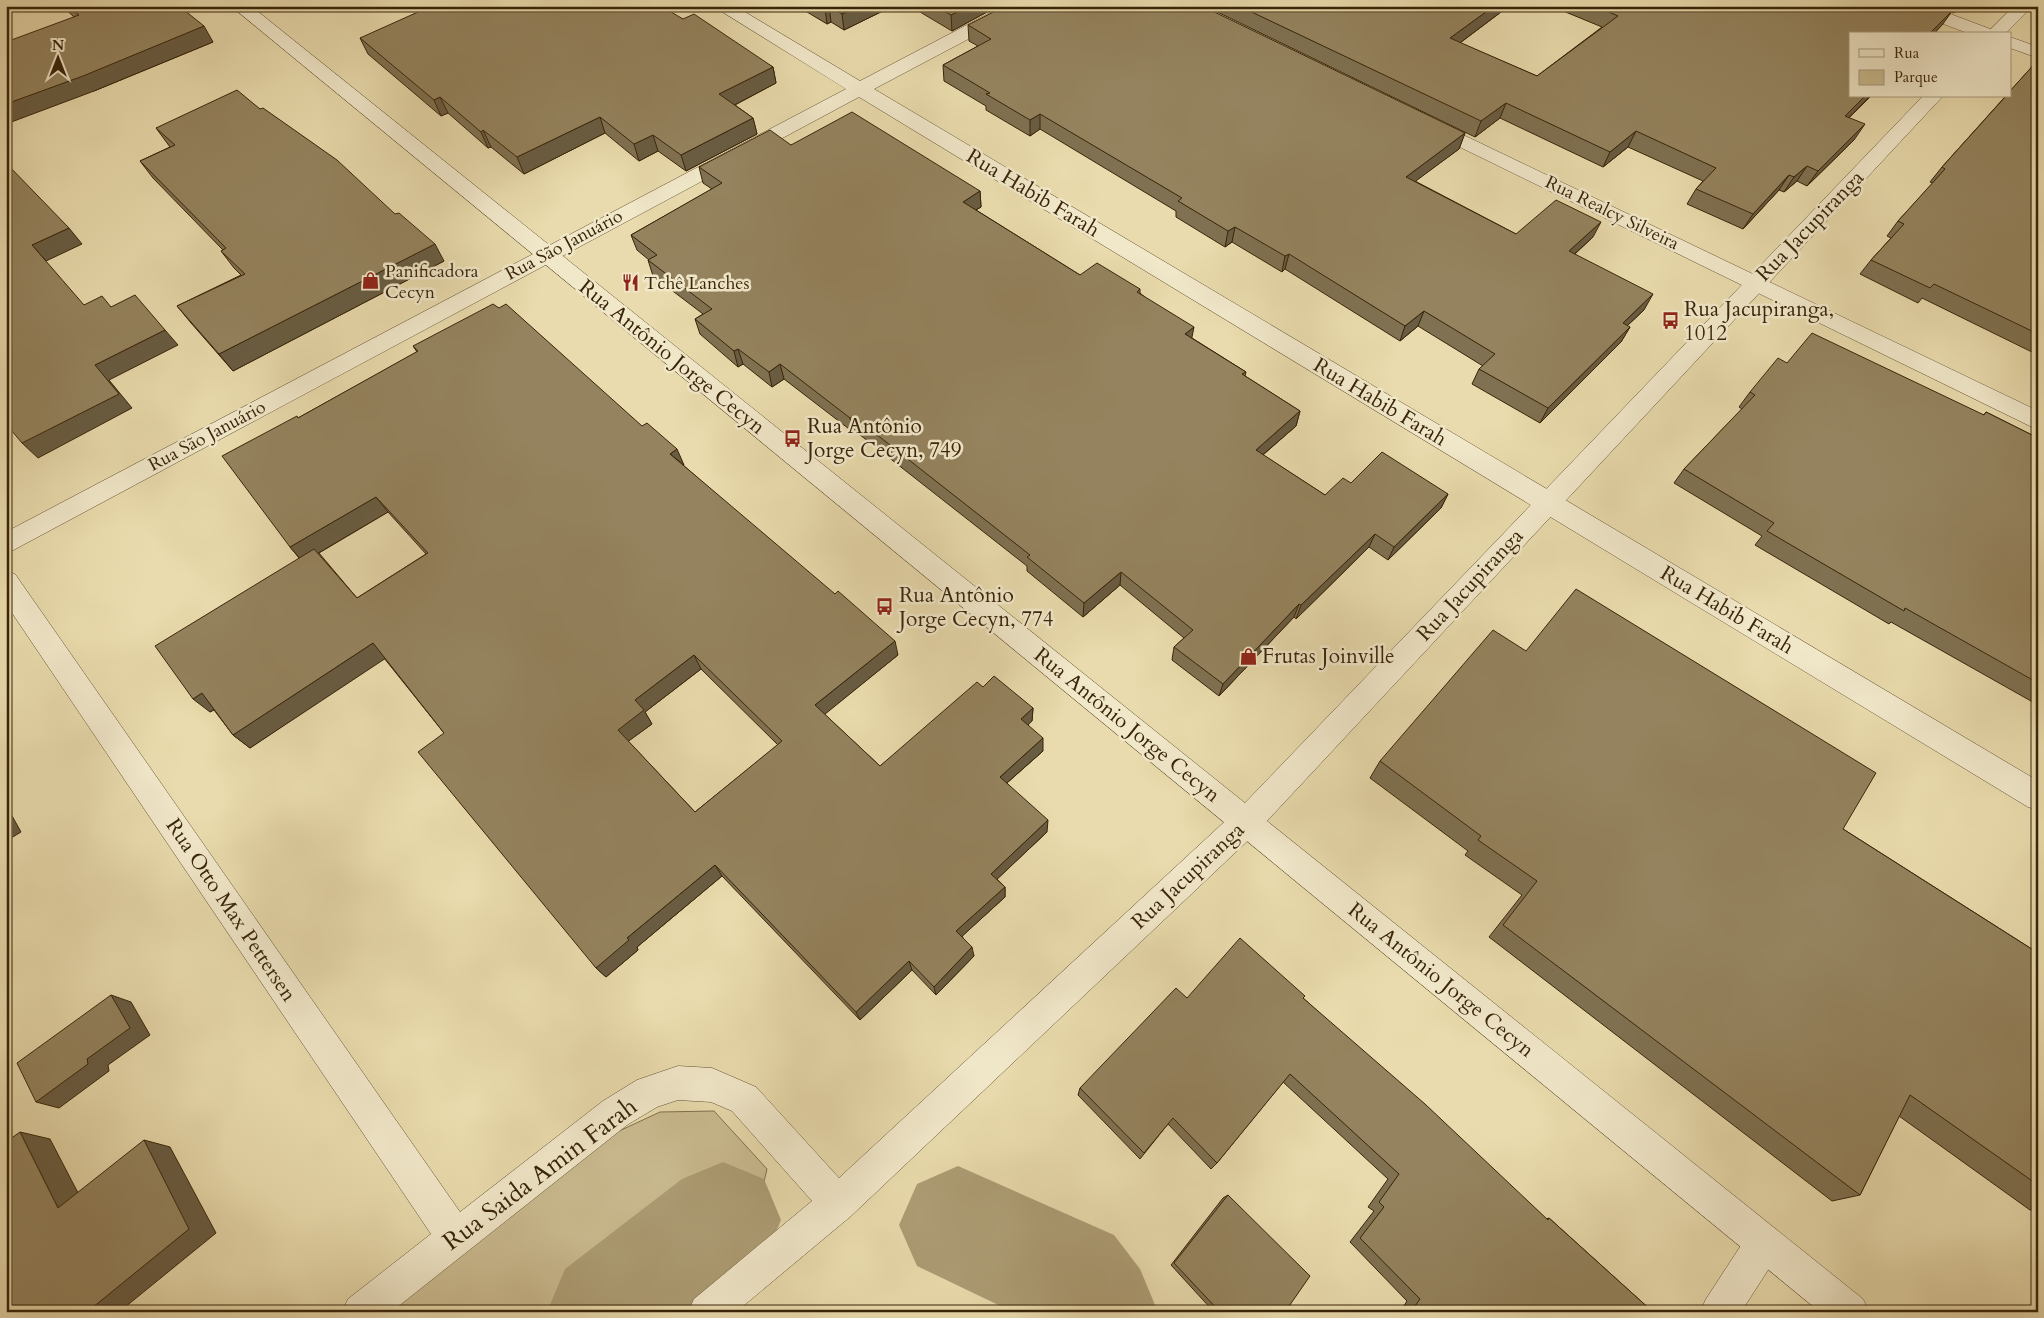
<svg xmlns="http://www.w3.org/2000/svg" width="2044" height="1318" viewBox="0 0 2044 1318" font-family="Cardo,serif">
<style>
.green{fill:#cbbc91;stroke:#82704d}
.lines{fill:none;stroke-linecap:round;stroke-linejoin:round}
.river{fill:#ad9d75;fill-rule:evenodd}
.minor-casing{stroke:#645232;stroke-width:1}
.tertiary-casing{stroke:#645232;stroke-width:1}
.minor{fill:#f1e8ca;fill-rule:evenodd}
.tertiary{fill:#f1e8ca;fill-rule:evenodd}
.wall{fill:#7f7151;stroke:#382409;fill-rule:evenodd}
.shaded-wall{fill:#685c42;stroke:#382409}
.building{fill:#94835e;stroke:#382409;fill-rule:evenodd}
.labels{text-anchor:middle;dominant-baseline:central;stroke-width:5;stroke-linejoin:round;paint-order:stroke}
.far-street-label{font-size:18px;fill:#382409;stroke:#f1e8ca}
.far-poi-label{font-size:18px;fill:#382409;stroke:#f1e8ca;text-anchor:start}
.street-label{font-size:21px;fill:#382409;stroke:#f1e8ca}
.poi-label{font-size:21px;fill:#382409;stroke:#f1e8ca;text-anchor:start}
.near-street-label{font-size:25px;fill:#382409;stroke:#f1e8ca}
</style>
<rect width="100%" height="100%" fill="#e9dbad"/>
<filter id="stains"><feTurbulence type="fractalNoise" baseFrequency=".004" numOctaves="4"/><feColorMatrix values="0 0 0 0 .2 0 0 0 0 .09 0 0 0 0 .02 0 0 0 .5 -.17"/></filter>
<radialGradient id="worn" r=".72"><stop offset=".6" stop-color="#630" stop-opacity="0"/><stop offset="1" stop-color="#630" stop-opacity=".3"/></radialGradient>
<path class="green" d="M714,1111L767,1169L759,1203L630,1312H388L604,1138L660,1112Z"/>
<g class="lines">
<path class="river" d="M723,1162L764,1179L781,1220L764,1261L703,1312H547L565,1269L682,1179Z
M958,1166L1114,1235L1140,1269L1158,1312H1013L917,1266L899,1225L917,1184Z"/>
<defs>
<path id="minor" d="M713,6H735L860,81L1003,6H1026L1023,10L874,89L2038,781V810L2028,807L859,97L6,554V532L846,89Z
M1903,6H1929L1993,30L1996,34H1970L1906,10Z
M2010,37L2038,47V58L2010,48Z
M1428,118L2038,411V430L1421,128L1418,124L1421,120Z
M6,571L15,574L460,1212L603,1101L637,1080L678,1066L712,1068L756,1087L839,1178L1235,812L1246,808L1257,812L1261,822L1257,832L851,1216L736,1312H688L694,1299L812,1201L732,1111L711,1102L678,1100L657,1107L627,1125L391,1312H342L348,1299L431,1234L6,604Z
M1764,1225L1777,1230L1782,1243L1777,1256L1741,1312H1700L1706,1299L1751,1230Z"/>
<path id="tertiary" d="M231,6H251L1245,803L1923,96H1943L1267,821L1863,1299L1869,1312H1820Z
M2014,6H2033L2005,34H1986Z"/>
</defs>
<use href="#minor" class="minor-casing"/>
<use href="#tertiary" class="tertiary-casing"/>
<use href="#minor" class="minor"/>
<use href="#tertiary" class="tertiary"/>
</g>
<path class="wall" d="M62,6H179L213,42L94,91L74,17Z
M797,6H893L844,30L831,22L827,24Z
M910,6H998L952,31Z
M1205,6H1509L1460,43L1537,76L1602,27L1551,6H1961L1954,13L1951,12L1942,25L1849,118L1854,140L1807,186L1797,181L1784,192L1779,190L1743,229L1687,204L1696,189L1703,181L1628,147L1603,167L1500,118L1475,137Z
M683,19L773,67L776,83L735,105L753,118L757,134L686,171L658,151L639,161L605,133L524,174L491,147L488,148L448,113L441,116L368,54L360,38Z
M968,25L1465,133L1459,149L1415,181L1516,234L1593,237L1575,254L1644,310L1627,326L1630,327L1621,342L1540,423L1472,384L1479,369L1483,366L1418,326L1400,341L1285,269L1282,272L1232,242L1225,247L1176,217V211L1040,129L1030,136L986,110V106L944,81L943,65L978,46L969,41Z
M2038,60V355L1922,298L1918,303L1860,274L1871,260L1891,238L1887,236L1898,221L1933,183L1930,182L1942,167Z
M260,109L444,261L233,371L191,323L177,306L241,275L234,268L221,251L223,250L153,178L140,161L170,147L156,128Z
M791,145L980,191L981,207L976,210L1080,275L1140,289V293L1192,338L1246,372L1245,376L1300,411L1296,426L1263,455L1325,495L1351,483L1448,494L1441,508L1388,560L1369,547L1296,619L1294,617L1219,696L1172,660L1174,647L1184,638L1120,585L1083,617L1027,571V566L855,431L853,432L784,379L772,387L743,364L738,367L700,334L695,319L703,314L653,276L648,260H649L637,250L631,235L712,189L703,183L699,167Z
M413,346L683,465L898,655L824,714L880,766L983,687L1033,708L1032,721L1028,725L1043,751L1007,783L1047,832L997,879L1005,887V897L962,936L974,956L936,995L912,970L860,1020L722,876L637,947L638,950L606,977L596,968L444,733L384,658L250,748L233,735L214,710L210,712L299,558L290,547L298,418L417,352ZM388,512L426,554L357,598L319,553ZM701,669L778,745L695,812L628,741L652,724L645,712Z
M1787,363L1984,415L1986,412L2038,438V705L1891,622L1889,624L1755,545L1762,536L1674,483L1684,469L1742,409L1739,407L1750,392Z
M1526,651L1843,829L2038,953V1209L2030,1210L1899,1116L1860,1195L1832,1201L1489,937L1522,895L1465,855L1468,851L1370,778L1380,761Z
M1187,998H1303L1546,1219L1549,1218L1653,1312H1400L1407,1301L1350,1242L1374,1211L1368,1207L1388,1179L1283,1082L1217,1163L1211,1169L1168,1124L1140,1159L1078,1095L1080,1088Z
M1228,1195L1285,1312H1214L1171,1265L1223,1198Z"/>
<path class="shaded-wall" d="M829,6L831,22L827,24L825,8Z
M859,6H893L844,30L842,14Z
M969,6H998L952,31L951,15Z
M1494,6H1509L1445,54L1450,38Z
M1959,6H1961L1954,13Z
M1953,10L1942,25L1934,34H1929Z
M204,26L213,42L94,91L6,124V104Z
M773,67L776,83L723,111L719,94Z
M1865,96H1870L1835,132L1845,116Z
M440,97L448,113L441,116L434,100Z
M1506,103L1500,118L1475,137L1481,121Z
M1040,114V129L1030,136V120Z
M600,117L605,133L524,174L517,157Z
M753,118L757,134L686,171L681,155Z
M1865,124L1854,140L1807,186L1818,171Z
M483,130L491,147L488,148L481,132Z
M1636,131L1628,147L1603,167L1610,152Z
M1465,133L1459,149L1401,192L1406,177Z
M653,135L658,151L639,161L634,144Z
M1807,166L1797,181L1784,192L1794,177Z
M1789,175L1779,190L1743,229L1753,214Z
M980,191L981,207L963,217V202Z
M1601,222L1593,237L1561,266L1569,251Z
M1235,227L1232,242L1225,247L1228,231Z
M69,228L82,244L46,261L32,245Z
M435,244L444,261L233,371L219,354Z
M1289,254L1285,269L1282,272L1285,256Z
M1653,294L1644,310L1614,338L1623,323Z
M1424,311L1418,326L1400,341L1405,326Z
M1194,327L1191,342L1185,334Z
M1630,327L1621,342L1540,423L1548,408Z
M165,330L178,345L109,380L132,408L38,458L22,443L95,365Z
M738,349L743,364L738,367L734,351Z
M780,364L784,379L772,387L769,372Z
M1300,411L1296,426L1252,464L1256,450Z
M853,416L855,431L853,432L850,418Z
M677,449L684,465L670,454Z
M1448,494L1441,508L1388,560L1394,547Z
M376,497L388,512L303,562L290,547Z
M1375,534L1369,547L1296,619L1301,605Z
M1121,572L1120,585L1083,617L1084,603Z
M1299,604L1294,617L1219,696L1223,684Z
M895,641L898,655L819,719L815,705Z
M373,643L386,658L250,748L233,735Z
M694,655L701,669L645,712L652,724L626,743L618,730L635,700Z
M202,693L219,706L210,712L193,699Z
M1033,708L1032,721L1021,732V719Z
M1043,738V751L1000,789V777Z
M6,805L21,832L6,841Z
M1048,820L1047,832L992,884L991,874Z
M715,865L722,876L637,947L638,950L606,977L596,968L627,938Z
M1005,887V897L958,940L956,931Z
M972,947L974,956L936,995L934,987Z
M909,961L912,970L860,1020L856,1012Z
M111,995L131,1002L150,1035L108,1065L109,1071L59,1108L36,1102Z
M20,1132L50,1139L88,1212L58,1208Z
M144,1140L170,1147L216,1233L119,1312H87Z"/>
<path class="building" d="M68,6H179L204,26L83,76L6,104V42L79,15Z
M415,6H661L683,19L694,14L773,67L719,94L753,118L681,155L653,135L634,144L600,117L517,157L483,130L481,132L440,97L434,100L360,38L418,12Z
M822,6H859L842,14L829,6L825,8Z
M935,6H969L951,15Z
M1005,6H1202L1465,133L1406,177L1516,234L1556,200L1601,222L1569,251L1653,294L1623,323L1630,327L1548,408L1479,369L1495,354L1424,311L1405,326L1289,254L1285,256L1235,227L1228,231L1178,201L1182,198L1040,114L1030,120L986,94L990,93L943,65L991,39L968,25Z
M1239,6H1494L1450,38L1537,76L1618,16L1595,6H1942L1953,10L1929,34H1850V96H1865L1845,116L1865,124L1818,171L1807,166L1794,177L1789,175L1753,214L1696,189L1716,168L1636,131L1610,152L1506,103L1481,121Z
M2038,60V334L1934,284L1930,288L1871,260L1904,224L1898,221L1945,169L1942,167L2006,96H2010V91Z
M237,90L260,109L263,108L337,160L395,214L399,213L435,244L219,354L177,306L245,274L221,251L226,248L140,161L175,145L156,128Z
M852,112L980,191L963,202L1080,275L1097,263L1140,289L1137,292L1194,327L1185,334L1246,372L1242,374L1300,411L1256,450L1325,495L1343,478L1351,483L1382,452L1448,494L1394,547L1375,534L1301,605L1299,604L1223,684L1174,647L1193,630L1121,572L1084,603L1027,557L1030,555L853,416L850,418L780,364L769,372L738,349L734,351L695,319L712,309L648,260L657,255L631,235L722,183L699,167L770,130L791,145Z
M6,163L69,228L32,245L84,305L102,296L111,307L135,295L165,330L95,365L119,394L22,443L6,424Z
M493,304L499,308L506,304L642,426L647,423L677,449L670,454L835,594L838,591L895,641L815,705L880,766L977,682L983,687L994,676L1033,708L1021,719L1043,738L1000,777L1048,820L991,874L1005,887L956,931L972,947L934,987L909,961L856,1012L715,865L627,938L629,940L596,968L418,752L444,733L373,643L233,735L202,693L193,699L155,646L314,549L357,598L428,553L376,497L290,547L222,456L297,416L298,418L418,351L413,346ZM694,655L782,741L695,812L618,730L644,710L635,700Z
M1812,333L1984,415L1986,412L2038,438V683L1905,608L1904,611L1767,531L1774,523L1684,469L1755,395L1750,392L1778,358L1787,363Z
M1576,589L1876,773L1843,829L2038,953V1185L1910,1095L1860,1195L1503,925L1537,881L1478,840L1481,836L1380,761L1493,630L1526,651Z
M1240,938L1305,996L1303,998L1425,1104L1548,1220L1549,1218L1653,1312H1411L1420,1299L1360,1238L1384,1207L1379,1202L1399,1174L1290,1074L1217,1163L1173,1118L1144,1153L1080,1088L1176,988L1187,998Z
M111,995L130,1028L87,1059L88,1064L36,1102L17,1063Z
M20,1132L58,1208L144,1140L189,1229L87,1312H6V1142Z
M1228,1195L1310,1276L1285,1312H1220L1174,1263Z"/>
<defs>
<symbol id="shop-bare" viewBox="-9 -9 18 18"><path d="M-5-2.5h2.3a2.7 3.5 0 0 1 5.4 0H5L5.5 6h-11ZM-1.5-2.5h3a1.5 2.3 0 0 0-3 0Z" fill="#8f2418" stroke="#f1e8ca" stroke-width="2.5" paint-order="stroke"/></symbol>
<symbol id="restaurant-bare" viewBox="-9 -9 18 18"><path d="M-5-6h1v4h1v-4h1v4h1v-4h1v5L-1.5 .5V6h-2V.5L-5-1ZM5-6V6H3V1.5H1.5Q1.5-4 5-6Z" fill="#8f2418" stroke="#f1e8ca" stroke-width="2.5" paint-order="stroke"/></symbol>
<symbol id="bus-bare" viewBox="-9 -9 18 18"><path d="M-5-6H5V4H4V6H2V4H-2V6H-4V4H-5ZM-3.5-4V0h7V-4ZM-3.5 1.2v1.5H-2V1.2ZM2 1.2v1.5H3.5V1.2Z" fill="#8f2418" stroke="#f1e8ca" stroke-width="2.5" paint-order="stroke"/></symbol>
</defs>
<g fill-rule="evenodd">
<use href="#shop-bare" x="358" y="268" width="25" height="25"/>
<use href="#restaurant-bare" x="618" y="270" width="25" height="25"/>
<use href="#bus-bare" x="1658" y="308" width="25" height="25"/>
<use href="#bus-bare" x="780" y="426" width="25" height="25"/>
<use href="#bus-bare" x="872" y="594" width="25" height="25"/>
<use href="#shop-bare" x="1236" y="644" width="25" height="25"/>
</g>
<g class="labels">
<g class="far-street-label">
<text transform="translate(1612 213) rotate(26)">Rua Realcy Silveira</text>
<text transform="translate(564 245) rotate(-28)">Rua São Januário</text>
<text transform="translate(207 436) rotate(-28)">Rua São Januário</text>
</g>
<g class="far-poi-label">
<text x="385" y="271">Panificadora<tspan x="385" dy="21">Cecyn</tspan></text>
<text x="644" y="283">Tchê Lanches</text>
</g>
<g class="street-label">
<text transform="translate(1033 193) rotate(31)">Rua Habib Farah</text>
<text transform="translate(1810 226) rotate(-46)">Rua Jacupiranga</text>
<text transform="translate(672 357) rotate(39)">Rua Antônio Jorge Cecyn</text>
<text transform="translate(1380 402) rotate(31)">Rua Habib Farah</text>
<text transform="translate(1470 585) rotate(-47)">Rua Jacupiranga</text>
<text transform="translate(1727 610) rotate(31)">Rua Habib Farah</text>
<text transform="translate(1127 725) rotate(39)">Rua Antônio Jorge Cecyn</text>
<text transform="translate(1188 876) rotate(-43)">Rua Jacupiranga</text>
<text transform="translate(231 910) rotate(56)">Rua Otto Max Pettersen</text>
<text transform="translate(1441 980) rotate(39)">Rua Antônio Jorge Cecyn</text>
</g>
<g class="poi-label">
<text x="1684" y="309">Rua Jacupiranga,<tspan x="1684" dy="24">1012</tspan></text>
<text x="807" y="426">Rua Antônio<tspan x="807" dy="24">Jorge Cecyn, 749</tspan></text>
<text x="899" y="595">Rua Antônio<tspan x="899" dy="24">Jorge Cecyn, 774</tspan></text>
<text x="1262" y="656">Frutas Joinville</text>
</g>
<g class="near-street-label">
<text transform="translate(540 1174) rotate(-37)">Rua Saida Amin Farah</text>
</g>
</g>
<rect width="2044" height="1318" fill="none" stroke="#e9dbad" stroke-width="25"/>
<rect x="8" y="8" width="2029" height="1303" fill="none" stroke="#382409" stroke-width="2.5"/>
<rect x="12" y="12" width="2019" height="1293" fill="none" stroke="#382409"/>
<rect x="1849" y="32" width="162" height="65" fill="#f1e8ca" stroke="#a79a7d"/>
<rect x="1859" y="49" width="25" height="8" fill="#f1e8ca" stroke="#a79a7d"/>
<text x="1894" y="58" font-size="15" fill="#382409">Rua</text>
<rect x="1859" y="70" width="25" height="15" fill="#cbbc91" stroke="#a79a7d"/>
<text x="1894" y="82" font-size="15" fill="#382409">Parque</text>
<g transform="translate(58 58)" stroke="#f1e8ca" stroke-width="4" paint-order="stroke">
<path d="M0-4L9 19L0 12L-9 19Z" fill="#382409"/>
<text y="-8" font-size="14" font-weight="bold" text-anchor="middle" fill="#382409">N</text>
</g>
<rect width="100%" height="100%" filter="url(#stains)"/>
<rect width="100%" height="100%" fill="url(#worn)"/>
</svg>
